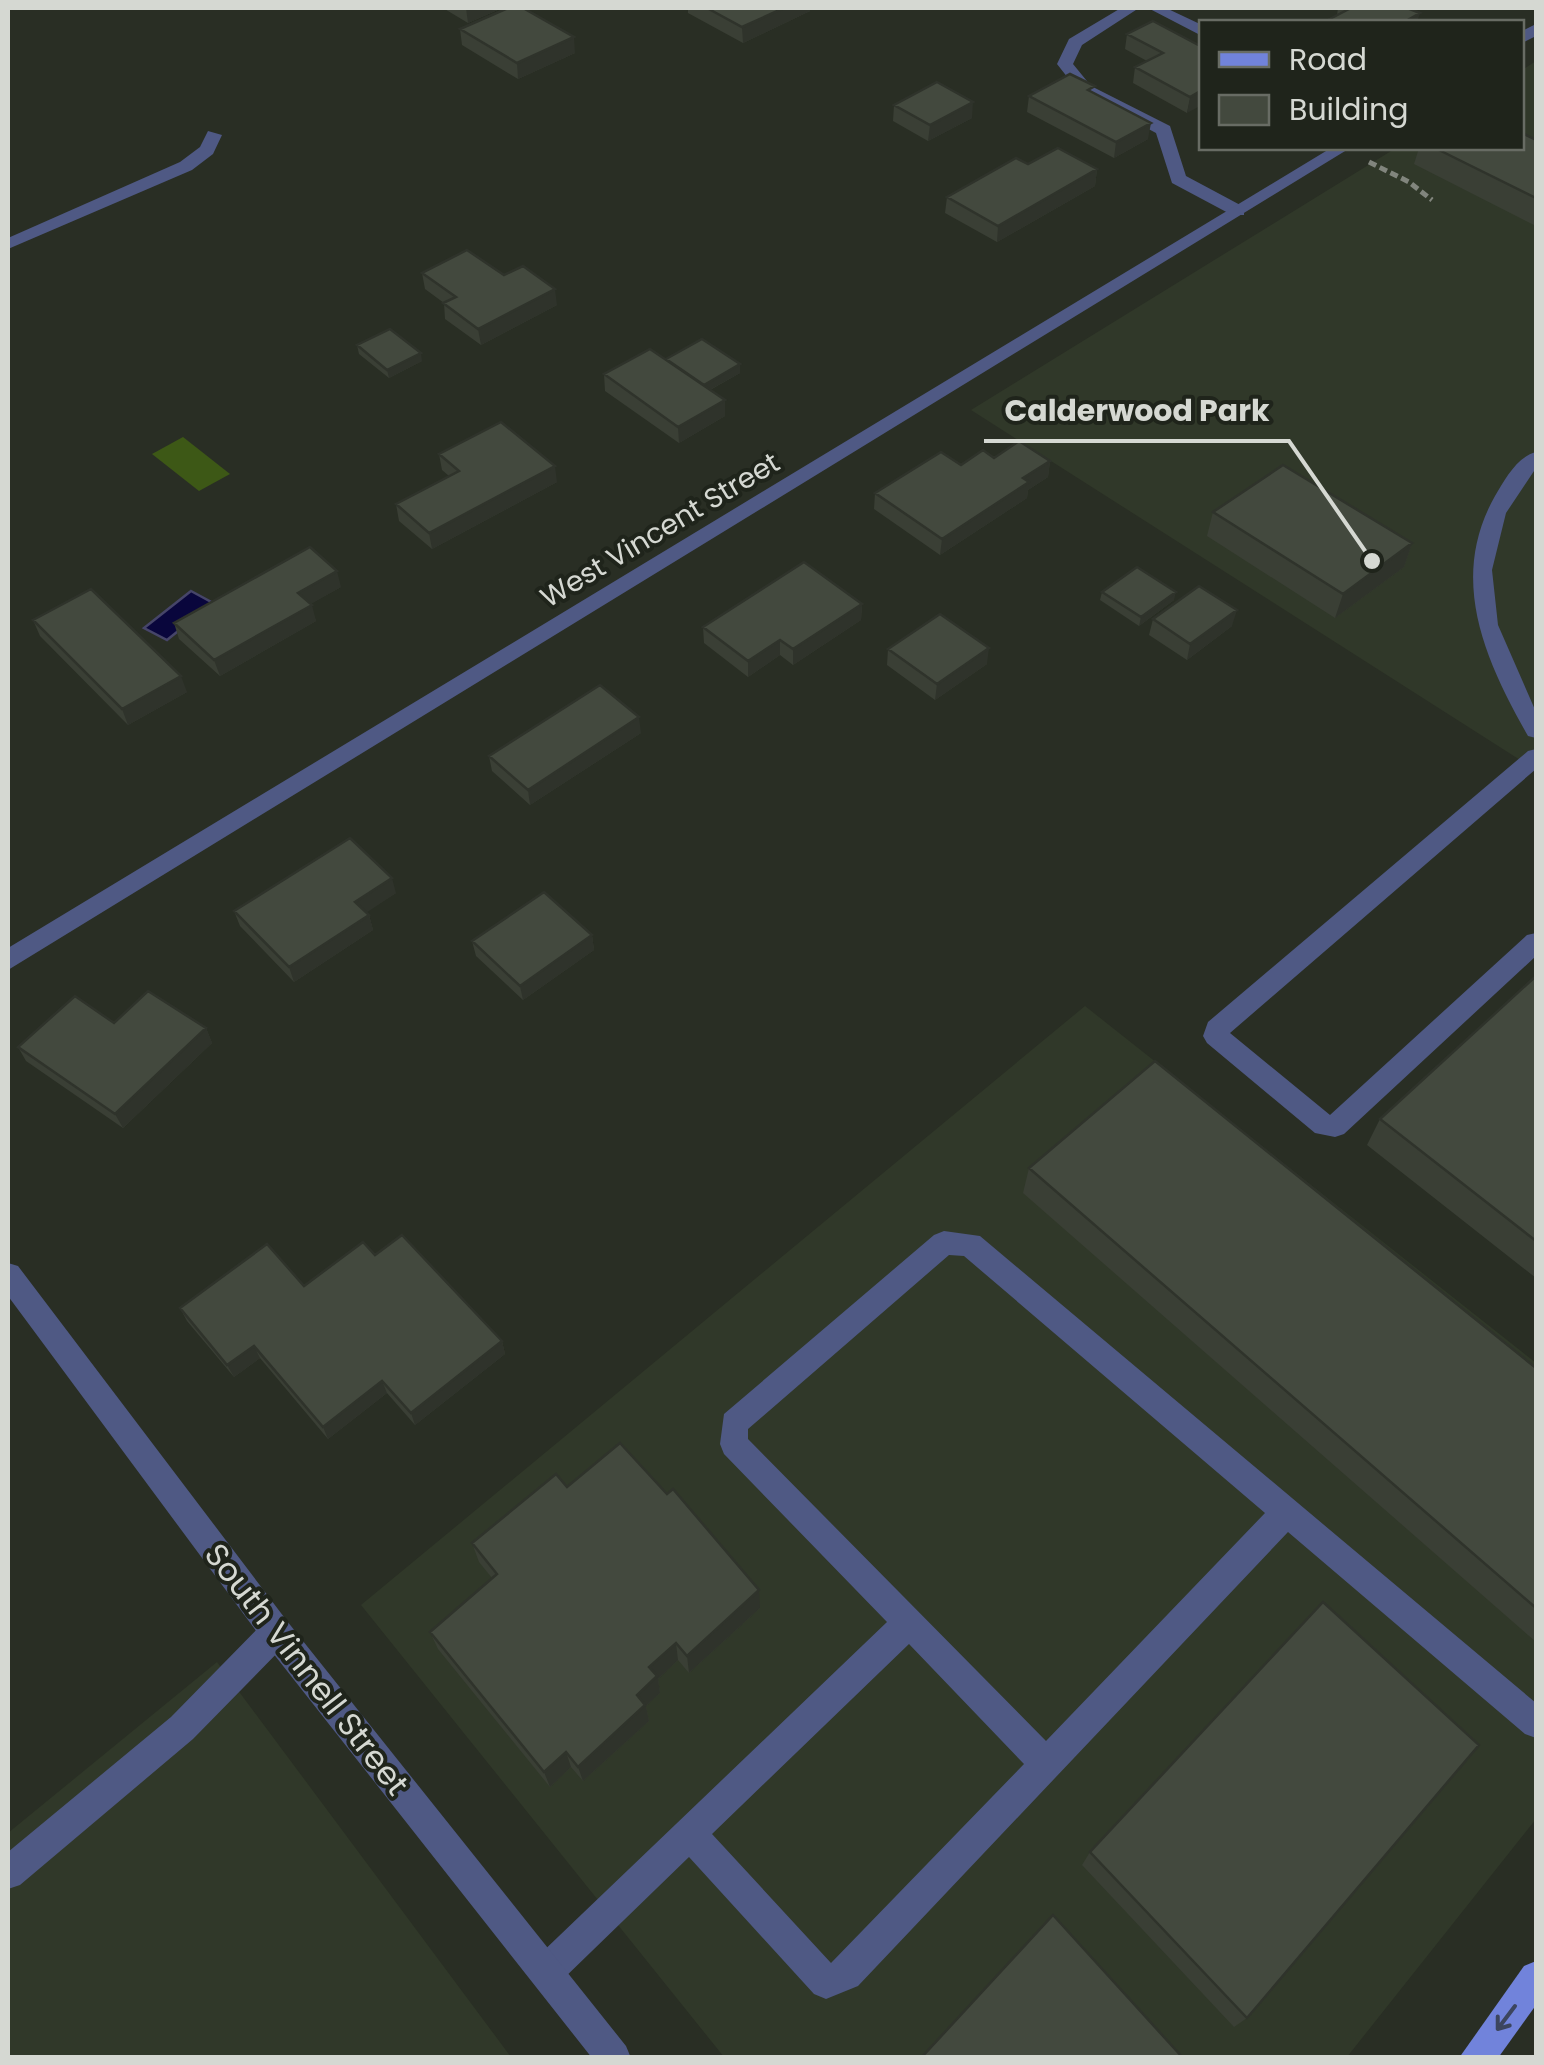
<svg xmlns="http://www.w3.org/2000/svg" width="1544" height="2065" viewBox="0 0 1544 2065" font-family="Poppins,sans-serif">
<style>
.built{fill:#303829}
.green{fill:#3d5816}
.water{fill:#09063c;stroke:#464569;stroke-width:2.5}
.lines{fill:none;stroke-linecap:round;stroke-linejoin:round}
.path{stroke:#81857d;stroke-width:5;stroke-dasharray:8 4;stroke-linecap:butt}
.lane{fill:#4f5984;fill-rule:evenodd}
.street{fill:#4f5984;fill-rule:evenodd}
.primary{fill:#7183db;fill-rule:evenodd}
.wall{fill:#3a3f35}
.shaded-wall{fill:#2f332b}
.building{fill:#43493e;stroke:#2f332b;stroke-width:2.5}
.oneway{stroke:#3c455e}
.labels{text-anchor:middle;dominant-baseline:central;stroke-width:8;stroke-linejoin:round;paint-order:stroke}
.street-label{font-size:28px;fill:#d5d8d2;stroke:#1f241b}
.near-street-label{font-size:32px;fill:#d5d8d2;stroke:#1f241b}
.leader{fill:none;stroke:#d5d8d2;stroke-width:4}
.callout-dot{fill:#d5d8d2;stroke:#1f241b;stroke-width:4}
.callout-label{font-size:30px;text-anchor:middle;font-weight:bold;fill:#d5d8d2;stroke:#1f241b;stroke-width:8;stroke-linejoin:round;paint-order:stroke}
</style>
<rect width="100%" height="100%" fill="#292e24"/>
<path class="built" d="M1536,61V770L971,410L1396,148H1522V70Z
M1085,1006L1536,1363V1819L1347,2057H724L361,1605Z
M217,1662L511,2057H8V1833Z"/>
<path class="green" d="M183,437L230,474L199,491L152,454Z"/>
<path class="water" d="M191,591L213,603L167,640L144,628Z"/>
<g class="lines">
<path class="path" d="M1369,162L1409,182L1432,200"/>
<path class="lane" d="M1121,8H1139L1082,45L1073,64L1091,86L1170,126L1186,176L1244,207V215H1232L1172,183L1156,133L1079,92L1057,64L1069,39Z
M1148,8H1166L1202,25V36Z
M1536,749V769L1230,1033L1330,1115L1527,935L1536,933V956L1344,1134L1335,1137L1315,1133L1207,1043L1203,1036L1208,1022L1528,751Z
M944,1231L980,1236L1536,1703V1738L1525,1734L1288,1532L858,1986L826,1999L814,1994L689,1857L559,1983L547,1988L535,1983L530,1971L535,1959L887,1622L724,1454L720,1444L724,1414L934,1235ZM949,1255L964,1256L1265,1513L1046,1741L748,1439V1429ZM909,1644L1024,1764L831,1963L712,1834Z
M276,1617L287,1621L291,1632L287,1643L193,1739L20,1885L8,1889V1852L171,1717L265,1621Z"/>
<path class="street" d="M1536,24V36L1522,43V31Z
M208,131L222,135L213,154L192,170L8,249V238L180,162L200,147Z
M1331,148H1350L8,970V948Z
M1536,452V468L1506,513L1492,570L1498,625L1536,712V738L1528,736C1485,660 1448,579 1495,496C1505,479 1517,457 1536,452Z
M8,1263L18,1266L287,1621L626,2046L631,2058H592L265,1643L8,1296Z"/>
<path class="primary" d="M1536,1961V2005L1498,2058H1459L1524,1966Z"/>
</g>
<path class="wall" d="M443,8H502L468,23Z
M688,8H810V11L743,43L688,13Z
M1338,8H1407L1417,22H1323L1337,15Z
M460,29L575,53L518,79L462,45Z
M1127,34L1202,47L1187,113L1133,83L1135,67L1147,61L1125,49Z
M1094,93L1148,139L1114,158L1027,112L1029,96Z
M894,105L972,118L928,141L893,121Z
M1536,140V226L1414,164L1419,148H1522Z
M1028,164L1097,169L1095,186L997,242L945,213L947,197Z
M422,273L504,275L557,305L481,345L445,319L444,303L425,289Z
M357,345L422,361L389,378L359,354Z
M740,364V373L710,390L725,416L679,443L605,391L604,374Z
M439,454L557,482L432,549L399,521L396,504L449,476L442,470Z
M994,458L1050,461L1048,477L1028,490L1027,498L940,555L874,509L875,493L961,465Z
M1213,512L1412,543L1404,567L1335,618L1207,536Z
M341,587L310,604L316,621L220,676L179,639L174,623Z
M1102,592L1174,600L1139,626L1100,600Z
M862,604L861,620L793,665L780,655L748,677L704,643L703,627Z
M1153,619L1232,626L1187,660L1149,635Z
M33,620L187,692L128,725L40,636Z
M888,649L987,664L935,700L887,665Z
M641,733L530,805L492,771L489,756Z
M396,893L366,912L369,915L373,930L294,982L240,926L234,911Z
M592,935L594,950L523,1000L476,956L472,941Z
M1536,976V1278L1367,1145L1380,1119Z
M114,1023L206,1028L212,1043L123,1128L26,1061L18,1047Z
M1029,1168L1536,1368V1642L1023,1193Z
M375,1255L502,1341L505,1354L415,1425L387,1393L328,1439L260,1358L234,1377L187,1321L180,1308L304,1286Z
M567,1487L760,1608L689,1673L678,1660L658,1679L660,1693L646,1706L649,1721L583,1781L571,1767L550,1787L438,1649L430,1632L492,1578L479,1562L472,1543Z
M1090,1852L1247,2018L1234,2027L1082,1865Z"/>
<path class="shaded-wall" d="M466,8H502L468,23Z
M784,8H810V11L743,43L742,27Z
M1420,13L1417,22H1404Z
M574,37L575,53L518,79L517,63Z
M1202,90V105L1187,113L1190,97Z
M973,102L972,118L928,141L930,125Z
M1151,123L1148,139L1114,158L1116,142Z
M1097,169L1095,186L997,242L998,226Z
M555,289L557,305L481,345L478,329Z
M421,353L422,361L389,378L387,370Z
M740,364V373L704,393V385Z
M725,400V416L679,443L678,427Z
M1050,461L1048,477L1028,490L1027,498L940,555L942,539L1023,478Z
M555,466L557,482L432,549L429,533Z
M1412,543L1404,567L1335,618L1343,594Z
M337,571L341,587L302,609L298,593Z
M1176,592L1174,600L1139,626L1141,617Z
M862,604L861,620L793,665V649Z
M312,605L316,621L220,676L214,660Z
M1237,610L1232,626L1187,660L1190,644Z
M780,640V655L748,677V661Z
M989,648L987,664L935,700L937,684Z
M181,676L187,692L128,725L122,709Z
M639,717L641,733L530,805L528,790Z
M392,878L396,893L360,917L355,902Z
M369,915L373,930L294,982L289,967Z
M592,935L594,950L523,1000L520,986Z
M206,1028L212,1043L123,1128L115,1114Z
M502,1341L505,1354L415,1425L411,1413Z
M254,1346L260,1358L234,1377L227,1365Z
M382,1381L387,1393L328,1439L323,1427Z
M759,1590L760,1608L689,1673L687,1656Z
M676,1643L678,1660L658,1679L660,1693L646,1706L649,1721L583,1781L578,1767L637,1695L649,1667Z
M566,1752L571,1767L550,1787L544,1772Z"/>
<path class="building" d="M508,8H523L574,37L517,63L460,29Z
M707,8H784L742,27Z
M1351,8H1407L1420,13L1404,22L1392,21L1389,22H1324Z
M1153,21L1202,47V90L1190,97L1135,67L1163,53L1127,34Z
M1070,74L1095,86L1088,90L1151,123L1116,142L1029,96Z
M937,82L973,102L930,125L894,105Z
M1522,133L1536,140V198L1435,148H1522Z
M1058,148L1097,169L998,226L947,197L1016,158L1028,164Z
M467,250L504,275L523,266L555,289L478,329L443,303L456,297L422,273Z
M390,329L421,353L387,370L357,345Z
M702,339L740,364L704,385L666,359Z
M650,349L725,400L678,427L604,374Z
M501,422L555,466L429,533L396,504L459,471L439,454Z
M1019,441L1050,461L1023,478L1029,482L942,539L875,493L941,452L961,465L983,450L994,458Z
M1283,465L1412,543L1343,594L1213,512Z
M310,547L337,571L298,593L312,605L214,660L174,623Z
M804,562L862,604L793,649L780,640L748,661L703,627Z
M1137,567L1176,592L1141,617L1102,592Z
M1199,586L1237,610L1190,644L1153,619Z
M91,589L181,676L122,709L33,620Z
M940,614L989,648L937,684L888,649Z
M600,685L639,717L528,790L489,756Z
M350,838L392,878L355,902L369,915L289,967L234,911Z
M544,892L592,935L520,986L472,941Z
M1536,976V1241L1380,1119Z
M148,991L206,1028L115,1114L18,1047L75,996L114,1023Z
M1155,1061L1536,1368V1608L1029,1168Z
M402,1235L502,1341L411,1413L382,1381L323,1427L254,1346L227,1365L180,1308L267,1244L304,1286L363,1242L375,1255Z
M620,1443L667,1494L673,1489L759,1590L687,1656L676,1643L649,1667L657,1676L637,1695L645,1705L578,1767L566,1752L544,1772L430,1632L497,1574L472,1543L556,1474L567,1487Z
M1323,1602L1479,1745L1247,2018L1090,1852Z
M1053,1915L1183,2058H921Z"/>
<defs><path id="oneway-shaft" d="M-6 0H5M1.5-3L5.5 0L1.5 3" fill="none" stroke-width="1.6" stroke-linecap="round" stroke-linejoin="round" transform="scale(2.5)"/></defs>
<use class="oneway" href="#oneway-shaft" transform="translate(1506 2018) rotate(127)"/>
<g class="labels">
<g class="street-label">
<text transform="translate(660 530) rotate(-31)">West Vincent Street</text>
</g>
<g class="near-street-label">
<text transform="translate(307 1669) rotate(52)">South Vinnell Street</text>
</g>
</g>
<path class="leader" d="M1372 561L1289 441H984"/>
<circle class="callout-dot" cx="1372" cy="561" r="10"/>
<g class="callout-label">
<text x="1137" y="421">Calderwood Park</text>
</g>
<rect width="1544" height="2065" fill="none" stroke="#d5d8d2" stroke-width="20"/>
<rect x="1199" y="20" width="325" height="130" fill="#1f241b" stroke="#686c64" stroke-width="2.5"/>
<rect x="1219" y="52" width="50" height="15" fill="#7183db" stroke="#686c64" stroke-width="2.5"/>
<text x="1289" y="70" font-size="30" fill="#d5d8d2">Road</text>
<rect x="1219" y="95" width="50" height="30" fill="#43493e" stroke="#686c64" stroke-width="2.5"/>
<text x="1289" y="120" font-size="30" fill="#d5d8d2">Building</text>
</svg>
